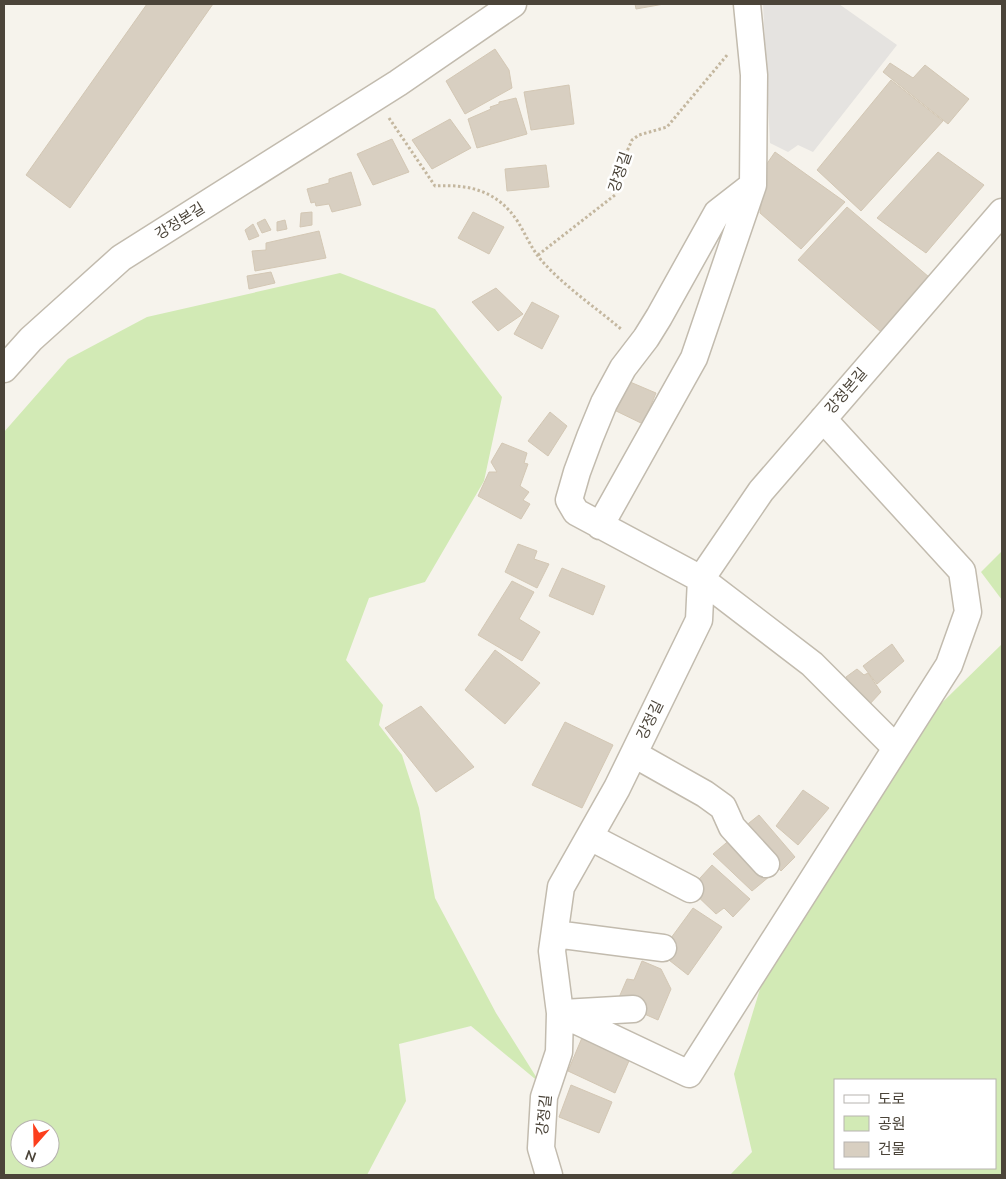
<svg xmlns="http://www.w3.org/2000/svg" width="1006" height="1179" viewBox="0 0 1006 1179" font-family="'Nunito Sans','Noto Sans KR',sans-serif">
<style>
.green{fill:#d2eab5;fill-rule:evenodd}
.parking{fill:#e5e3e0}
.building{fill:#d8cfc1;stroke:#d3c7b4}
.lines{fill:none;stroke-linecap:round;stroke-linejoin:round}
.minor-casing{stroke:#c2bbae;stroke-width:29}
.path{stroke:#c4b79f;stroke-width:3;stroke-dasharray:2.5 2.5;stroke-linecap:butt}
.minor{stroke:#fff;stroke-width:26}
.labels{text-anchor:middle;dominant-baseline:central;stroke-width:5;stroke-linejoin:round;paint-order:stroke}
.street-label{font-size:15px;fill:#4b4439;stroke:#fff}
</style>
<rect width="100%" height="100%" fill="#f6f3ec"/>
<path class="green" d="M340,273L435,309L502,397L484,481L425,582L369,598L346,660L383,705L379,725L402,755L419,808L435,898L496,1013L540,1083L471,1026L399,1044L406,1101L367,1175H4V432L68,359L147,317ZM20,1129H50V1159H20Z
M1002,551V600L981,572Z
M1002,644V1175H730L752,1152L734,1074L760,989L837,817L911,733ZM835,1080H995V1168H835Z"/>
<path class="parking" d="M763,4H839L897,45L813,152L798,145L788,152L770,143Z"/>
<path class="building" d="M147,4H213L70,208L26,175Z
M635,4H664L636,9Z
M495,49L509,70L512,88L465,114L446,81Z
M890,63L913,78L925,65L969,99L948,124L883,72Z
M891,80L943,121L861,211L817,170Z
M569,85L574,124L531,130L524,92Z
M516,98L527,134L477,148L468,119L491,109L490,107L499,104V102Z
M450,119L471,148L432,169L412,140Z
M392,139L409,172L373,185L357,154Z
M775,152L845,202L801,249L760,213L766,165Z
M938,152L984,185L926,253L877,218Z
M546,165L549,187L507,191L505,169Z
M351,172L361,205L332,212L329,204L316,206L315,202L311,203L307,189L329,183V179Z
M847,207L929,277L881,332L798,260Z
M312,212V225L300,227L301,213Z
M473,212L504,227L489,254L458,238Z
M265,219L271,230L262,233L257,223Z
M285,220L287,229L277,231V222Z
M253,224L259,236L249,240L245,230Z
M319,231L326,258L255,271L252,251L266,250V243Z
M271,272L275,283L249,289L247,276Z
M496,288L523,314L498,331L472,302Z
M532,302L559,316L542,349L514,334Z
M623,379L656,393L643,424L610,408Z
M550,412L567,426L548,456L528,441Z
M502,443L527,453L524,463L528,464L520,486L529,492L523,500L530,504L521,519L478,496L489,472H497L491,462Z
M518,544L537,551L534,559L549,564L537,588L505,572Z
M562,568L605,586L593,615L549,596Z
M512,581L534,592L519,619L540,632L522,661L478,635Z
M892,644L904,661L877,684L863,666Z
M495,650L540,683L505,724L465,690Z
M857,669L864,675L868,673L881,692L868,706L846,677Z
M421,706L474,767L436,792L385,728Z
M565,722L613,745L582,808L532,785Z
M803,790L829,808L798,845L776,826Z
M759,815L795,857L781,871L744,827Z
M732,838L770,876L752,891L713,854Z
M712,865L750,899L733,917L724,908L716,914L690,889Z
M693,908L722,927L688,975L660,953Z
M642,961L661,969L671,989L658,1020L617,1002L627,979L634,980Z
M584,1033L632,1054L615,1093L568,1071Z
M571,1085L612,1102L599,1133L559,1117Z"/>
<g class="lines">
<defs>
<path id="minor" d="M753,185L717,213L659,317L646,338L623,368L604,403L590,437L577,472L569,500L576,512L701,579L812,664L896,748
M4,369L31,339L121,258L398,83L513,4
M600,526L694,358L753,185L754,75L747,4
M701,579L761,491L1002,212
M634,754L705,794L723,807L732,827L766,864
M590,837L690,889
M555,934L663,948
M560,1013L689,1074L949,665L968,612L962,571L823,419
M563,1013L633,1009
M549,1175L541,1148L544,1097L559,1052L560,1013L552,951L561,887L617,788L699,620L701,579"/>
</defs>
<use href="#minor" class="minor-casing"/>
<path class="path" d="M389,118L435,186C470,184 498,191 518,222C526,235 532,250 542,261C565,287 595,307 621,329
M538,255L615,195V179L632,140L639,135L667,127L728,54"/>
<use href="#minor" class="minor"/>
</g>
<g class="labels">
<g class="street-label">
<text transform="translate(620 172) rotate(-71)">강정길</text>
<text transform="translate(180 221) rotate(-32)">강정본길</text>
<text transform="translate(846 391) rotate(-49)">강정본길</text>
<text transform="translate(650 720) rotate(-64)">강정길</text>
<text transform="translate(544 1115) rotate(-84)">강정길</text>
</g>
</g>
<rect width="1006" height="1179" fill="none" stroke="#4b4439" stroke-width="10"/>
<rect x="834" y="1079" width="162" height="90" fill="#ffffff" stroke="#b7b4b0"/>
<rect x="844" y="1095" width="25" height="8" fill="#ffffff" stroke="#b7b4b0"/>
<text x="878" y="1104" font-size="15" fill="#4b4439">도로</text>
<rect x="844" y="1116" width="25" height="15" fill="#d2eab5" stroke="#b7b4b0"/>
<text x="878" y="1129" font-size="15" fill="#4b4439">공원</text>
<rect x="844" y="1142" width="25" height="15" fill="#d8cfc1" stroke="#b7b4b0"/>
<text x="878" y="1154" font-size="15" fill="#4b4439">건물</text>
<g transform="translate(35 1144) rotate(200)"><circle r="24" fill="#ffffff" stroke="#b7b4b0"/>
<path d="M0-4L9 19L0 12L-9 19Z" fill="#fc3f1d"/>
<text y="-8" font-size="14" font-weight="bold" text-anchor="middle" fill="#4b4439">N</text>
</g>
</svg>
